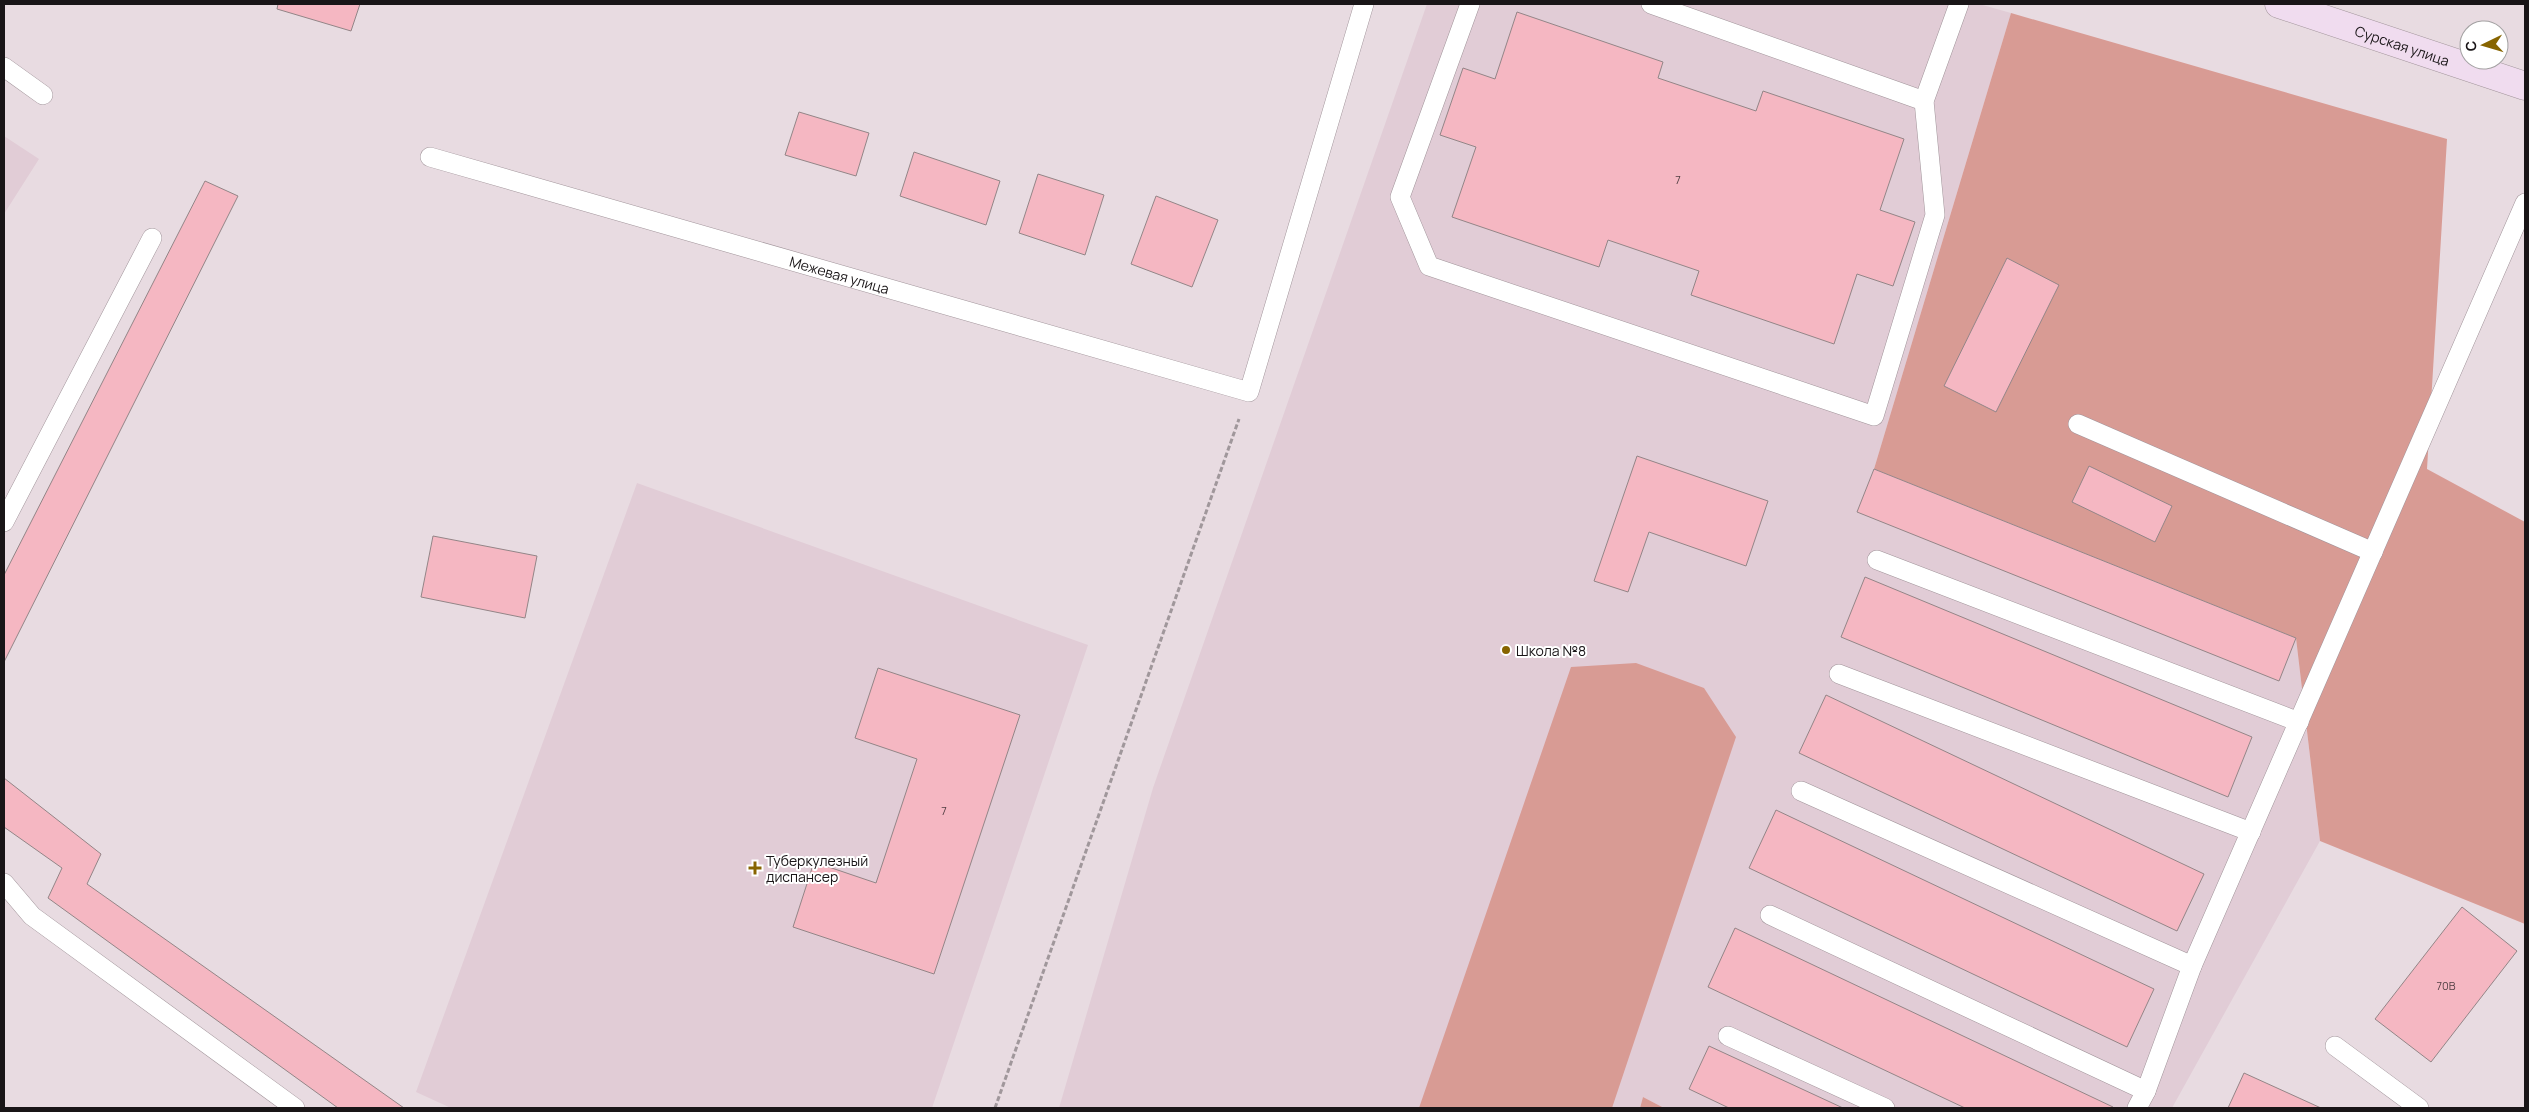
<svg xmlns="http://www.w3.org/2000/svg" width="2529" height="1112" viewBox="0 0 2529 1112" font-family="Manrope,sans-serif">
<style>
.built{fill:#e1ccd6}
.green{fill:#d89b94}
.building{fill:#f5b7c2;stroke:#938587}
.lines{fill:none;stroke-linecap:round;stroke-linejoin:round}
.lane-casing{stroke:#a1949a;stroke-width:20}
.secondary-casing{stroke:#a1949a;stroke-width:29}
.path{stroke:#a0979b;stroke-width:3;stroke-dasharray:5 2.5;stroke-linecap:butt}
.lane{stroke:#fff;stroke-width:19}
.secondary{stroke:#f0dcef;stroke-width:28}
.poi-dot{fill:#876400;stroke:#fff;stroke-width:2}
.labels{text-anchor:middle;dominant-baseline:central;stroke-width:4;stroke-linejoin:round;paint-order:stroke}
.number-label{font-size:11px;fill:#503e42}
.street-label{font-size:14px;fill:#191517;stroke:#fff}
.poi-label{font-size:14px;fill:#191517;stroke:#fff;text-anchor:start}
</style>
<rect width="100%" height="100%" fill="#e8dbe1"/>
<path class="built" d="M1427,4H1979L2011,13L1874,469L2296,638L2320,841L2172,1108H1664L1643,1097L1640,1108H1059L1153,788Z
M4,136L39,159L4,214Z
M637,483L1088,645L932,1108H451L416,1092Z"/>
<path class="green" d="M2011,13L2447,139L2427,469L2525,522V924L2320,841L2296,638L1874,469Z
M1636,663L1704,688L1736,737L1612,1108H1419L1571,667Z
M1643,1097L1664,1108H1640Z"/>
<path class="building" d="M278,4H360L351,31L277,9Z
M1517,12L1663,62L1658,78L1756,111L1763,91L1904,139L1880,210L1915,222L1893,286L1857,274L1834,344L1691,295L1699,271L1608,240L1599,267L1452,217L1476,147L1440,135L1463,68L1495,79Z
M799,112L869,133L856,176L785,155Z
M914,152L1000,181L986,225L900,196Z
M1038,174L1104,195L1085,255L1019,233Z
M205,181L238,196L4,662V575Z
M1156,196L1218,220L1192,287L1131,264Z
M2007,258L2059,285L1996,412L1944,386Z
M1637,456L1768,501L1746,566L1649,532L1628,592L1594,581Z
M2089,466L2172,506L2155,542L2072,502Z
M1874,469L2296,638L2279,681L1857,512Z
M433,536L537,556L525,618L421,597Z
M1865,577L2252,737L2228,797L1841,637Z
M878,668L1020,715L934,974L793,927L814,862L876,883L917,759L855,738Z
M1826,695L2204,874L2177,931L1799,753Z
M4,778L101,854L87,884L404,1108H338L48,898L62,868L4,827Z
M1776,810L2154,989L2127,1047L1749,868Z
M2462,907L2517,951L2431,1062L2375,1019Z
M1735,928L2113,1107V1108H1965L1708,987Z
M1709,1046L1843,1108H1729L1689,1089Z
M2244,1073L2321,1108H2228Z"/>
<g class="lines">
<defs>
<g id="lane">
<path d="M1470,4L1400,197L1429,266L1874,416L1935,215L1924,101L1959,4"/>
<path d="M1651,4L1924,101"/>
<path d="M4,67L43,95"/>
<path id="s1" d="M430,157L1249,392L1364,4"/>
<path d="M2078,424L2373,552"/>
<path d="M4,522L152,238"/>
<path d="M1877,560L2299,722"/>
<path d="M1839,674L2251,832"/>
<path d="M1801,791L2192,966"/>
<path d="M4,883L32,916L295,1108"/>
<path d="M1770,915L2146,1091"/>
<path d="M1728,1036L1885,1108"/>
<path d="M2335,1046L2419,1108"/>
<path d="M2137,1108L2146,1091L2192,966L2525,203"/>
</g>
<g id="secondary">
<path id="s2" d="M2279,4L2525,86"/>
</g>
</defs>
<use href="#lane" class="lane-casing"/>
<use href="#secondary" class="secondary-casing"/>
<path class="path" d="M995,1108L1239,419"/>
<use href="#lane" class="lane"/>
<use href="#secondary" class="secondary"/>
</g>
<g class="poi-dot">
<circle cx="1506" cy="650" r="5"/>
<path d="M752.5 860.5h5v5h5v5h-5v5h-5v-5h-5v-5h5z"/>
</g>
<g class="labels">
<g class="number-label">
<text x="1678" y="179">7</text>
<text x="944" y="810">7</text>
<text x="2446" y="985">70В</text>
</g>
<g class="street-label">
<text stroke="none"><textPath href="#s2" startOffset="130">Сурская улица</textPath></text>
<text stroke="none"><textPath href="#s1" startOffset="426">Межевая улица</textPath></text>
</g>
<g class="poi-label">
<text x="1516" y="650">Школа №8</text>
<text x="766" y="860">Туберкулезный<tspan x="766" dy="16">диспансер</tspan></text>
</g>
</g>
<rect width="2529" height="1112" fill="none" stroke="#191517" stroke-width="10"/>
<g transform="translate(2484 45) rotate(265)"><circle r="24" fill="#ffffff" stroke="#a3a1a2"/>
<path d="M0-4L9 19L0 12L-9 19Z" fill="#876400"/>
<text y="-8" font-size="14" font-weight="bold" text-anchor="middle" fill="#191517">С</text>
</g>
</svg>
